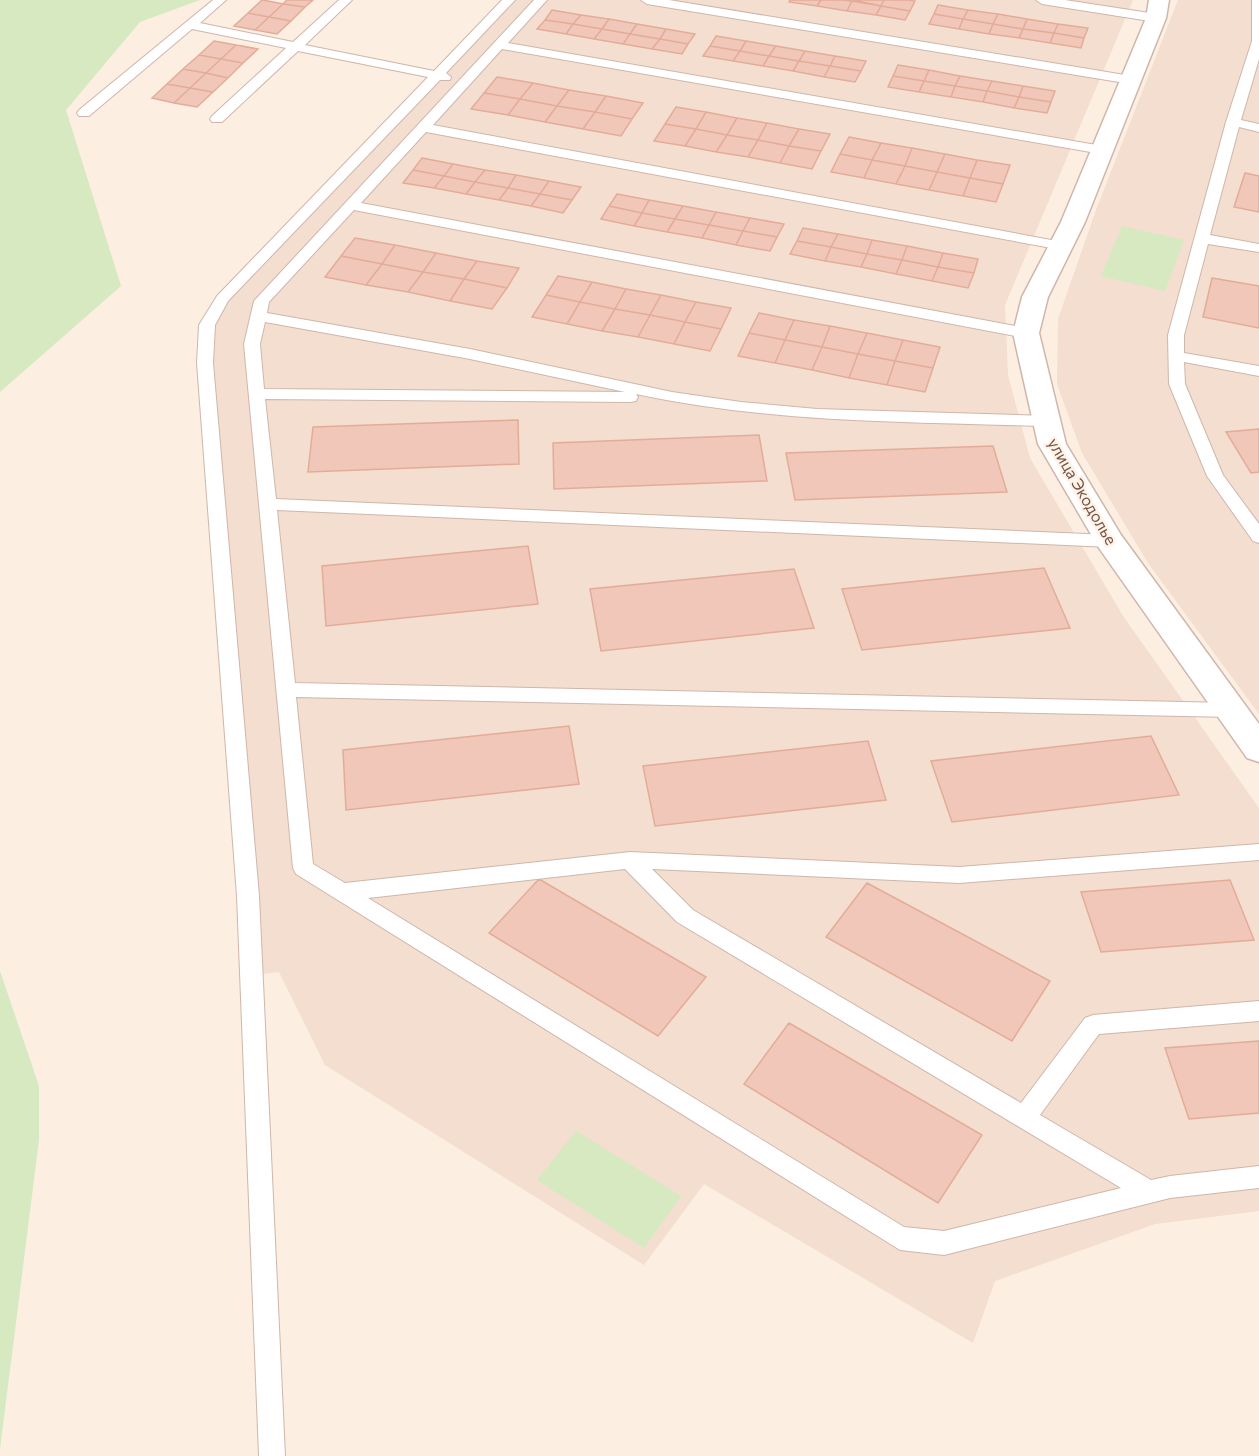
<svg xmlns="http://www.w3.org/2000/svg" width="1259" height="1456" viewBox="0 0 1259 1456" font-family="Commissioner,sans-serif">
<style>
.residential{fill:#f3decf}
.green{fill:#d6e9c0}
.building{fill:#f1c7b9;stroke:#e3ac99;stroke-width:1.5}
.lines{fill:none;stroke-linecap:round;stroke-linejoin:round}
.lane-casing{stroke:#cfb6ab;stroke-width:2}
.street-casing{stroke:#cfb6ab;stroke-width:3}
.lane{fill:#fff;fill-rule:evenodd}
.street{fill:#fff;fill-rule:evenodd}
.labels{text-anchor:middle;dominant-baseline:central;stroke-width:5;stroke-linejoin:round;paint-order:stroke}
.street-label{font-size:16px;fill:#725248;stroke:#fff2e6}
</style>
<rect width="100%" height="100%" fill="#fceee1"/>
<path class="residential" d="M501,0H1133L1005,305L1008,375L1030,458L1123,616L1259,808V1211L1155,1224L995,1281L973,1343L704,1184L644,1265L325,1065L279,972L244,976L201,352L218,297Z
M1178,0H1259V714L1148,563L1082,453L1057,384L1058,319L1096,210Z"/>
<path class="green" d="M0,0H200L140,22L66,110L121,286L0,392Z
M1122,226L1184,240L1165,291L1101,276Z
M0,971L39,1086V1140L0,1449Z
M576,1131L681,1196L644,1248L537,1180Z"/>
<path class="building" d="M262,0H263L283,4L269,17L248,13Z
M287,0H313L305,7L283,4Z
M790,0H821L817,6L789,2Z
M821,0H843L852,1L847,11L817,6Z
M853,0H884L881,6Z
M884,0H908L915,1L910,11L881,6Z
M852,1L881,6L876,15L847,11Z
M283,4L305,7L291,21L269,17Z
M938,5L968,10L963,19L934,14Z
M881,6L910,11L905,20L876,15Z
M552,10L581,15L573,24L545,20Z
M968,10L998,14L993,24L963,19Z
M248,13L269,17L255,30L234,26Z
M934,14L963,19L959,29L929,24Z
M998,14L1027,19L1023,29L993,24Z
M581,15L609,19L602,29L573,24Z
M269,17L291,21L277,34L255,30Z
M609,19L637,24L630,34L602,29Z
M963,19L993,24L989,34L959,29Z
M1027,19L1058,24L1054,33L1023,29Z
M545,20L573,24L566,34L537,29Z
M573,24L602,29L594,39L566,34Z
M637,24L666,29L660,39L630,34Z
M993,24L1023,29L1019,38L989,34Z
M1058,24L1088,28L1084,38L1054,33Z
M602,29L630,34L623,44L594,39Z
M666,29L695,34L688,44L660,39Z
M1023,29L1054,33L1050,43L1019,38Z
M1054,33L1084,38L1081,48L1050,43Z
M630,34L660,39L652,49L623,44Z
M716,36L746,41L740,51L710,46Z
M660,39L688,44L682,54L652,49Z
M214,41L236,45L221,59L199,55Z
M746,41L776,46L769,56L740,51Z
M236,45L258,49L243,63L221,59Z
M710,46L740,51L733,61L703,56Z
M776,46L805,51L799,61L769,56Z
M740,51L769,56L763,66L733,61Z
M805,51L835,56L830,66L799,61Z
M199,55L221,59L206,73L183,69Z
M769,56L799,61L793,71L763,66Z
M835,56L866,61L861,71L830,66Z
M221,59L243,63L228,78L206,73Z
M799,61L830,66L824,77L793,71Z
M898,65L929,70L924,81L893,76Z
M830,66L861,71L855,82L824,77Z
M183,69L206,73L190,88L167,84Z
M929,70L960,76L955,86L924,81Z
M206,73L228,78L213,92L190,88Z
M893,76L924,81L919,92L888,87Z
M960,76L992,81L987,91L955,86Z
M497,77L533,83L520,99L484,93Z
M924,81L955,86L951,97L919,92Z
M992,81L1023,86L1019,97L987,91Z
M533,83L569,90L557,106L520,99Z
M167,84L190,88L174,103L152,98Z
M955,86L987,91L983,102L951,97Z
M1023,86L1055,91L1051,102L1019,97Z
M190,88L213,92L197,107L174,103Z
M569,90L606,96L595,112L557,106Z
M987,91L1019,97L1014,108L983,102Z
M484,93L520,99L508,115L471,109Z
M606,96L643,103L632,119L595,112Z
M1019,97L1051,102L1047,113L1014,108Z
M520,99L557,106L545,122L508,115Z
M557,106L595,112L583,129L545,122Z
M676,107L706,112L696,129L665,124Z
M595,112L632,119L621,136L583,129Z
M706,112L737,118L727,135L696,129Z
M737,118L767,123L758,140L727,135Z
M767,123L799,129L789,146L758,140Z
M665,124L696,129L685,146L654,141Z
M696,129L727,135L716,152L685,146Z
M799,129L830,134L821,151L789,146Z
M727,135L758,140L748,157L716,152Z
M849,137L881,143L872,160L840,154Z
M758,140L789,146L780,163L748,157Z
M881,143L912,148L905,166L872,160Z
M789,146L821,151L812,169L780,163Z
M912,148L945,154L937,172L905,166Z
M840,154L872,160L864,178L831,172Z
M945,154L977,160L970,178L937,172Z
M422,158L453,164L444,176L413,170Z
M872,160L905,166L896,184L864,178Z
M977,160L1010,165L1003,184L970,178Z
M453,164L485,170L475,182L444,176Z
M905,166L937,172L929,190L896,184Z
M413,170L444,176L434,188L403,183Z
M485,170L516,175L508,188L475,182Z
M937,172L970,178L963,196L929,190Z
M1245,173L1259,176V212L1234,207Z
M516,175L549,181L540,194L508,188Z
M444,176L475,182L466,194L434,188Z
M970,178L1003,184L996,202L963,196Z
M549,181L581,187L572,200L540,194Z
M475,182L508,188L499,200L466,194Z
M508,188L540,194L531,206L499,200Z
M540,194L572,200L563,213L531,206Z
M617,194L649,200L642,213L609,206Z
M649,200L683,206L675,219L642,213Z
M609,206L642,213L634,226L601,219Z
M683,206L716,212L709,225L675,219Z
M716,212L750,218L743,231L709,225Z
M642,213L675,219L667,232L634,226Z
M750,218L784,224L777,237L743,231Z
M675,219L709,225L702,238L667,232Z
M709,225L743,231L736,245L702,238Z
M803,228L838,234L831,247L797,241Z
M743,231L777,237L770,251L736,245Z
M838,234L872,240L867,254L831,247Z
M355,238L395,245L382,264L341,256Z
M872,240L907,246L902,260L867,254Z
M797,241L831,247L825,261L790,254Z
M395,245L436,253L423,272L382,264Z
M907,246L943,253L938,267L902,260Z
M831,247L867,254L861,267L825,261Z
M436,253L477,261L464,279L423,272Z
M943,253L978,259L974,273L938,267Z
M867,254L902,260L896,274L861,267Z
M341,256L382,264L366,285L325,277Z
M902,260L938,267L932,281L896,274Z
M477,261L519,268L507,288L464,279Z
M382,264L423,272L408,292L366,285Z
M938,267L974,273L968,288L932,281Z
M423,272L464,279L450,301L408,292Z
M558,276L592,282L580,302L546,295Z
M1212,278L1259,286V328L1203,317Z
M464,279L507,288L492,309L450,301Z
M592,282L626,289L615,309L580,302Z
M626,289L661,295L650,315L615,309Z
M546,295L580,302L567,324L532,317Z
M661,295L696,302L685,322L650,315Z
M580,302L615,309L602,331L567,324Z
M696,302L731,308L721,329L685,322Z
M615,309L650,315L638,337L602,331Z
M759,313L794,320L785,340L749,333Z
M650,315L685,322L674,344L638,337Z
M794,320L830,326L822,347L785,340Z
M685,322L721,329L710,351L674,344Z
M830,326L867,333L858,354L822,347Z
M749,333L785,340L775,363L738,356Z
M867,333L903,340L895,361L858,354Z
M785,340L822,347L812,370L775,363Z
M903,340L940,347L933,368L895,361Z
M822,347L858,354L849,378L812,370Z
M858,354L895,361L887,385L849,378Z
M895,361L933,368L925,392L887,385Z
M518,420L519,464L308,472L313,427Z
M1259,429V472L1251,473L1226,432Z
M759,435L767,481L554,489L553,443Z
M993,446L1007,492L795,500L786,453Z
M528,546L538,604L326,626L322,566Z
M1044,568L1070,628L862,650L842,589Z
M794,569L814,628L601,651L590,589Z
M569,726L579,784L346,810L343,750Z
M1151,736L1179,795L952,822L931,761Z
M868,741L886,800L655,826L643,766Z
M539,879L706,977L658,1036L489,933Z
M1230,880L1254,940L1101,952L1081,892Z
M867,883L1050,981L1012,1041L826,937Z
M789,1023L982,1135L938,1203L744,1084Z
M1259,1041V1113L1189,1119L1165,1048Z"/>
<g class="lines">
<defs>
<path id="lane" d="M213,0H226L200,23L293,42L339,0H352L305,45L434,71L502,0H515L446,73L451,77L450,80H440L228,301L215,325L213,363L259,896L285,1456H259L237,896L197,363L199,325L217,296L428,77L298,51L222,122H212L210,119L212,116L286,48L192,29L89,116H79L77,113L79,110Z
M534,0H547L508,43L1102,146L1109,150L1102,154L502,49L433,125L1062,242L1069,246L1062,250L426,132L361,203L1026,328L1034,333L1026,338L354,210L269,302L267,313L470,349L672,392L741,402L817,409L1047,416L1053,417L1055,421L1053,425L1047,426C910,422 771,423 636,394L638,397L636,401L630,402L265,399L276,499L1110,535L1116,537L1119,541L1116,545L1110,547L277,510L295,683L1231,703L1238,705L1241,710L1238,715L1231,717L296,697L313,864L345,883L630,852L959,867L1259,844V860L959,883L652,869L693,910L1021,1103L1085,1018L1093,1015L1259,1001V1021L1099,1034L1040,1115L1151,1180L1170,1176L1259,1166V1188L1170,1198L944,1255L900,1250L296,874L293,868L244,344L254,301ZM265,322L470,359L625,392L264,389L260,344ZM625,869L677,922L1121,1188L944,1231L904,1227L368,898Z
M641,0H669L1131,76L1137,80L1131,84L647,4Z
M1036,0H1065L1156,14L1162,18L1156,22L1042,4Z
M1252,0H1259V59L1241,120L1259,124V132L1239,127L1210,235L1259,244V252L1208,244L1184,335V353L1259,366V376L1184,362L1185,384L1223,475L1259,524V543L1253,541L1207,476L1169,384L1168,335L1226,122L1252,41Z"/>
<path id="street" d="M1149,0H1169L1166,18L1085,222L1048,297L1039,333L1066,444L1121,535L1259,724V762L1247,758L1099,548L1038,444L1013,333L1022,297L1061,222L1146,18Z"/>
</defs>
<use href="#lane" class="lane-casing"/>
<use href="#street" class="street-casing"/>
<use href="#lane" class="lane"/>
<use href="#street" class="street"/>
</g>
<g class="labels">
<g class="street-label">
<text transform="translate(1083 491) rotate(60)">улица Экодолье</text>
</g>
</g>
</svg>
